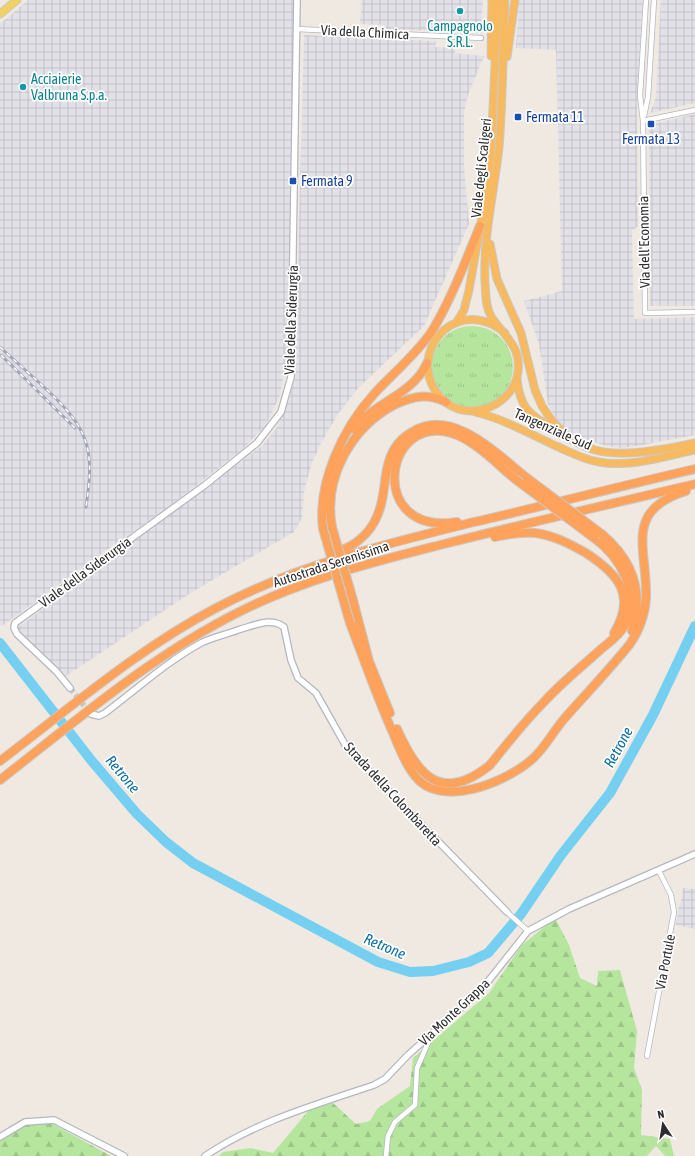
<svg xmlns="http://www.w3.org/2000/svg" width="695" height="1156" viewBox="0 0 695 1156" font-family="'Asap Condensed',sans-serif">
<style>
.industrial{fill:url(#industrial-grid)}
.grass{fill:url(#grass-tufts)}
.forest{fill:url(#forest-firs)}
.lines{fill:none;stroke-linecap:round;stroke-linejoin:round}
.river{stroke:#75cff0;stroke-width:10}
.tertiary-tunnel{stroke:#c8c4bd;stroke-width:5.5;stroke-dasharray:5.5 3;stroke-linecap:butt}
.minor-casing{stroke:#b4b7c1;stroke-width:6}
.tertiary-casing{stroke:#b4b7c1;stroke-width:8}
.primary-casing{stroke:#c9c9c9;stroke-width:9}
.trunk-casing{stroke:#c9c9c9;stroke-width:9}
.motorway-casing{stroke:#c9c9c9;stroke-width:10}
.minor{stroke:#fff;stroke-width:4.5}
.tertiary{stroke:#fff;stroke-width:5.5}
.primary{stroke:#f2d163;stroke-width:7}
.trunk{stroke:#f8ba60;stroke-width:7}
.motorway{stroke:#ffa35c;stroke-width:8}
.rail-casing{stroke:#a3a6b8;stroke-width:3}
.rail{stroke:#fff;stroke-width:1.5;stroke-dasharray:4.5;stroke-linecap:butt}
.motorway-bridge-casing{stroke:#c9c9c9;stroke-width:10;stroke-linecap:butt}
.motorway-bridge{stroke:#ffa35c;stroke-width:8}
.culture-dot{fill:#0f9aa8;stroke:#fff;stroke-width:1.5}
.transit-dot{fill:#1a4fb4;stroke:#fff;stroke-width:1.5}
.labels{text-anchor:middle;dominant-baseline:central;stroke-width:3.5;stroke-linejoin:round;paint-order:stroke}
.culture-label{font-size:14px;fill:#0d838f;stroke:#fff}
.street-label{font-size:14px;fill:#2e2e2e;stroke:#fff}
.transit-label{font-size:14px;fill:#164399;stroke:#fff;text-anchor:start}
.water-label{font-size:15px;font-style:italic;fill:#0d6fa3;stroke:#fff}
</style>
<defs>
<pattern id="industrial-grid" width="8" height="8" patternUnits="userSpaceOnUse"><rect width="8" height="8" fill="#e3e1e8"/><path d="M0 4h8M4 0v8" fill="none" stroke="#c3c1c7"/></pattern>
<pattern id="grass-tufts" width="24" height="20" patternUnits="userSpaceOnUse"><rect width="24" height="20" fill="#b6e59e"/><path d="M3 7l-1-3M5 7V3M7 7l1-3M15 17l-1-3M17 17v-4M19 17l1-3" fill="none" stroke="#9dc588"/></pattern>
<pattern id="forest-firs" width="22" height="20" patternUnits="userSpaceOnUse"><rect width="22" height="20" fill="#b6e59e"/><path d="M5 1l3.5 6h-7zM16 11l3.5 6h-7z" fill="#9dc588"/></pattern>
</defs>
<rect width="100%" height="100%" fill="#efe9e1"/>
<path class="industrial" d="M28,0H296L286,360L280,395L270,417L264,427L243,449L172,504L91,561L2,626L0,625V24Z
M362,0H483L481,33L387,29L383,25L360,24Z
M519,0H643L637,111L638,226L632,231L634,319L695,317V435L642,445L623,448L607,446L580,438L567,432L559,425L548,404L539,344L524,301L562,291L556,50L516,48Z
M661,0H695V103L650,113L656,97Z
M304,35L436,41L435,47L455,48V53L484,56L468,95L464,112V166L469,224L424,326L358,388L338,414L321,443L311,465L304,492L302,518L294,532L192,592L66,676L17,628L262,446L276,429L289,400L295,377Z
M695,114V306H650L649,125Z
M683,888L695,889V929L676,925L679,905H680Z"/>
<path class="grass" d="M431 367a41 41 0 1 1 82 0a41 41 0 1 1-82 0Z"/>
<path class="forest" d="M555,918L569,945L580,978L597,986L598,971L620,970L637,1031L634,1068L642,1090L641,1135L670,1139L674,1156H665L656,1146L647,1156H219L223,1152L250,1148L273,1153L309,1110L333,1103L356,1124L370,1121L377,1109L410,1086L413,1058L489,993L522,945Z
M26,1123H51L111,1156H0V1140Z"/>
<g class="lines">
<path class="river" d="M0,643L91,760L137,814L166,842L193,863L378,962L410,972L433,971L469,962L488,953L521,914L561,855L610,793L653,715L695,626"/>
<path class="tertiary-tunnel" d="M70,688L90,713"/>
<defs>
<path id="minor" d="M646,0L640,95L643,121L645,313L695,312
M297,29L481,38
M644,116L648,97L654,0
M643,121L695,110
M507,912L528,931
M647,1056L674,912L671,895L659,871
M386,1156L388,1136L395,1122L415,1105L417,1068L432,1034"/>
<path id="tertiary" d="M70,688L57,672L17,634L14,628L15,623L205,485L257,443L281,412L291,377L297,0
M91,714L99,716L105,713C136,690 166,662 201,643C213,637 228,634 241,629C256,625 271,617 284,627L291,660L298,678L316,693L347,748L507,912
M0,1137L25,1122L54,1120L124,1156
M205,1156C257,1121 315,1105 374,1085L385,1079L408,1055L482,989L528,931L569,909L695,854"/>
<path id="primary" d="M0,14L17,0"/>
<path id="trunk" d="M491,56L492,0
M507,57L515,0
M490,244L497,279L521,333L535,390L542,406L552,421L569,438
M456,323L464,310L469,290L486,194L491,150L498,0
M505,333C500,329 495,325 489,323C442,305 407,364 442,399C466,423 509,408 517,377C524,347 504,337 491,316C485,306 486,294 485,282C483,237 494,192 499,148C503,99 503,49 505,0
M517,379C520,407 528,414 552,428C565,436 579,445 595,450C623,458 667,449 695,443
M475,412C504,419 530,434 556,446C570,452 584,460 599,462C630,468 665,456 695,450"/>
<path id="motorway" d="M354,429C374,402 413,395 427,363
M457,522C364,537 384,406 457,435C478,444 497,464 515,479
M332,527C323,478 351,428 394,405C413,396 427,393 446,402
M323,529C317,483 343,428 374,394C393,373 416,355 432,331C451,300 466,260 480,226
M603,535C633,561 644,593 632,631
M495,537C508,534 521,532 535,533C553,535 570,544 586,553C618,574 637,595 614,633
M334,553C360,545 377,527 382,500C385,487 385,473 389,461C393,448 402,437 414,431C453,408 498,455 527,478
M353,600L369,661L390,713
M350,623C364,660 377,697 393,733C399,747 405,764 415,776C440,809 504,783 530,761C544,750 552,733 564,719C586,694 609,670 630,644C639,631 645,615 646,598C648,550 622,511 686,491
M397,729C418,776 441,804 490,765C507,744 524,722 543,703C560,684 580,668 599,651C608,643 619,636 625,625C643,595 619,556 594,538
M0,761C70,708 138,649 216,608C297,565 386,544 474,522C548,505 621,486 695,469
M0,780C77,720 151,656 239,612C304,579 374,562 444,544C527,523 611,504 695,484"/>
</defs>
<use href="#minor" class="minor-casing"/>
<use href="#tertiary" class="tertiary-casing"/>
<use href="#primary" class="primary-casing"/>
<use href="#trunk" class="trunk-casing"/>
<use href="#motorway" class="motorway-casing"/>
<use href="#minor" class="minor"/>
<use href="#tertiary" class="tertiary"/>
<use href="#primary" class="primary"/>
<use href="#trunk" class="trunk"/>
<use href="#motorway" class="motorway"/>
<defs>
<path id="rail" d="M0,347C15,361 30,374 45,388C89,429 95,448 86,507
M1,355L75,428"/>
</defs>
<use href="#rail" class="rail-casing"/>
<use href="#rail" class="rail"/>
<defs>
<path id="motorway-bridge" d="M527,478L603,535
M515,479L594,538
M332,527L353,600
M323,529L350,623"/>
</defs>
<use href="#motorway-bridge" class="motorway-bridge-casing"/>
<use href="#motorway-bridge" class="motorway-bridge"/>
</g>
<g class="culture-dot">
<circle cx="460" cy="11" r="4"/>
<circle cx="23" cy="87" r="4"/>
</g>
<g class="transit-dot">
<rect x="514" y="113" width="8" height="8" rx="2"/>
<rect x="647" y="120" width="8" height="8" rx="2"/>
<rect x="289" y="177" width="8" height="8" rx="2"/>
</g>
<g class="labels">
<g class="culture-label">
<text x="460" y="26">Campagnolo<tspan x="460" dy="16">S.R.L.</tspan></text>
<text x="31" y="79" text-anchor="start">Acciaierie<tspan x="31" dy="16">Valbruna S.p.a.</tspan></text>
</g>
<g class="street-label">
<text transform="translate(365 32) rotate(3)">Via della Chimica</text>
<text transform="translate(481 168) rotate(-84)">Viale degli Scaligeri</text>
<text transform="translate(644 242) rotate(-91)">Via dell'Economia</text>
<text transform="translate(291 320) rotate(-88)">Viale della Siderurgia</text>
<text transform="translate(553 429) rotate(24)">Tangenziale Sud</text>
<text transform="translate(331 564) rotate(-18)">Autostrada Serenissima</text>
<text transform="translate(85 572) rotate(-36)">Viale della Siderurgia</text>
<text transform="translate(393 794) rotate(47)">Strada della Colombaretta</text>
<text transform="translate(665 962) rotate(-79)">Via Portule</text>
<text transform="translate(454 1012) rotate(-43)">Via Monte Grappa</text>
</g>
<g class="transit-label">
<text x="526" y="117">Fermata 11</text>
<text x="651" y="139" text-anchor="middle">Fermata 13</text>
<text x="301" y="181">Fermata 9</text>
</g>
<g class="water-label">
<text transform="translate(618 747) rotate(-61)">Retrone</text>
<text transform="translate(123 774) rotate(50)">Retrone</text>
<text transform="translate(385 946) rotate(23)">Retrone</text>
</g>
</g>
<g transform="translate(663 1124) rotate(348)" stroke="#ffffff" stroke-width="3" paint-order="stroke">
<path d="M0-3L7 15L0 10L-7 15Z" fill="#2e2e2e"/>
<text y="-6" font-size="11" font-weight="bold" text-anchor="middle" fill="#2e2e2e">N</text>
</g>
</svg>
